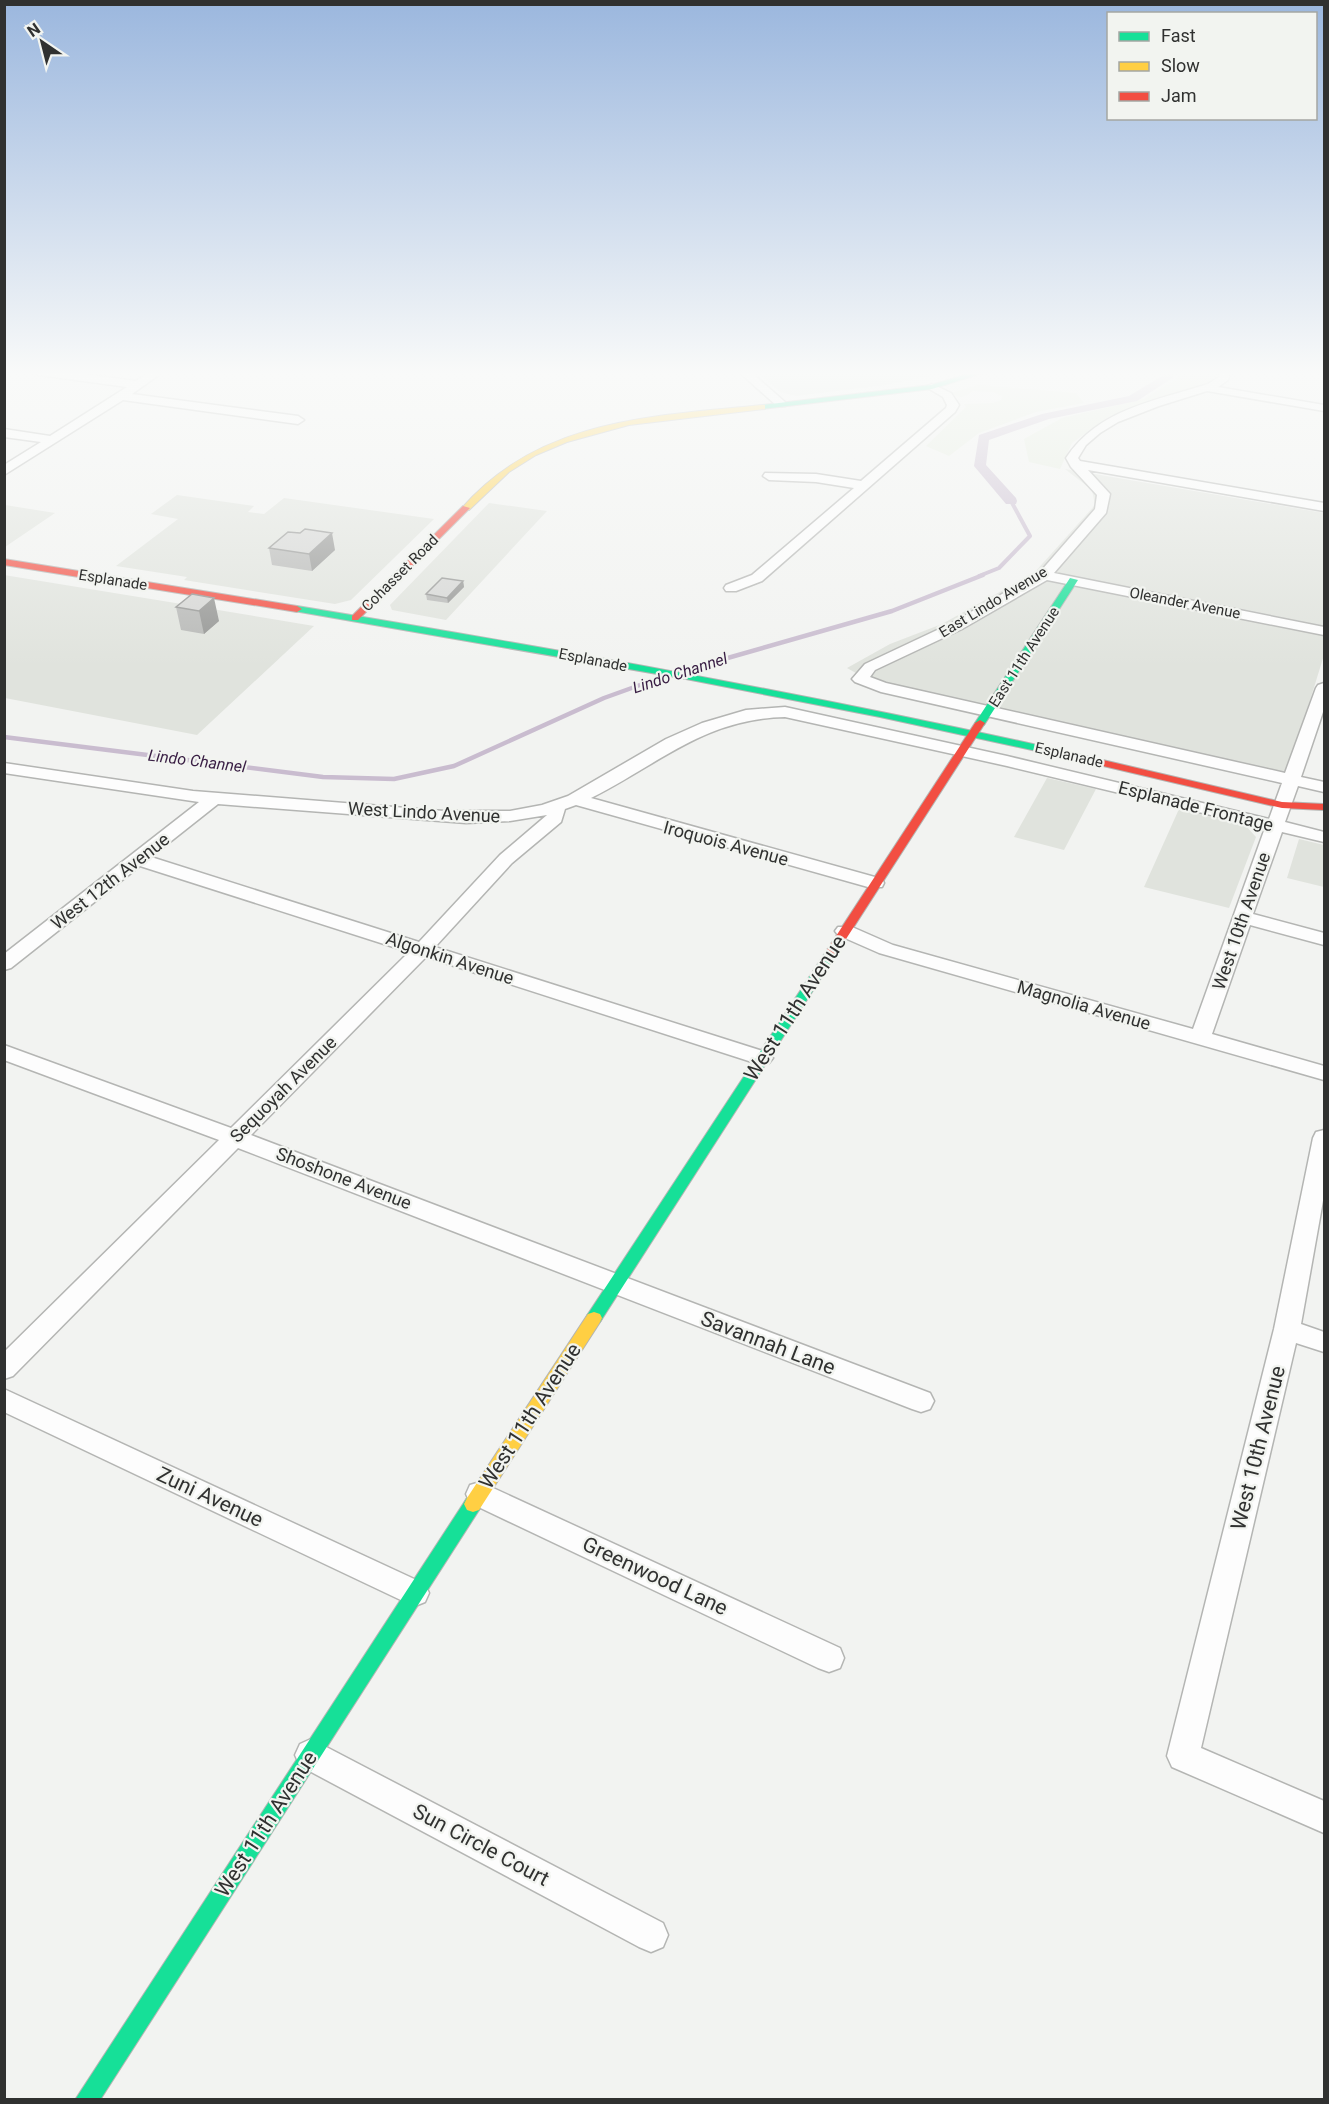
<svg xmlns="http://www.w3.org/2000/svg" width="1329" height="2104" viewBox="0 0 1329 2104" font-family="Roboto,sans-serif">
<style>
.built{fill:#e0e3dd}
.green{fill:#e5ecde}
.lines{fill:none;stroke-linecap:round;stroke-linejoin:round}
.stream-far1{stroke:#c9bccf;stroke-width:4}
.stream{stroke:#c9bccf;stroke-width:4.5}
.canal{fill:#c9bccf;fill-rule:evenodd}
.street-casing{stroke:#b4b5b3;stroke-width:3}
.fast-casing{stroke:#b4b5b3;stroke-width:2}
.slow-casing{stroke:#b4b5b3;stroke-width:2}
.jam-casing{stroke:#b4b5b3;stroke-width:2}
.street{fill:#fdfdfd;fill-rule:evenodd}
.fast{fill:#16e098;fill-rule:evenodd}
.slow{fill:#ffcf43;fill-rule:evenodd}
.jam{fill:#f24e42;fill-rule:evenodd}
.wall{fill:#b7b8b6}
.shaded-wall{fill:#959694}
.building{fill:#d5d6d4;stroke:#959694;stroke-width:1.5}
.labels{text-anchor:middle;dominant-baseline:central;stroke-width:4.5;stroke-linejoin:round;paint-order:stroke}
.far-street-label{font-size:15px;fill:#303130;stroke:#f2f4f0}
.far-water-label{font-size:16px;font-style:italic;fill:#381d43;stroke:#f2f4f0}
.street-label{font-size:18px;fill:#303130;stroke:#f2f4f0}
.near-street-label{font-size:21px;fill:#303130;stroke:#f2f4f0}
</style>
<rect width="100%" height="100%" fill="#f2f3f1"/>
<path class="built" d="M757,372H952L885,385L796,396L780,392Z
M1065,469L1324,513V655L1287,775L870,681L847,668L890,644L942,624L1034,573L1095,505L1092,490Z
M177,495L254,506L248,512L264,514L284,498L434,519L351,600L335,604L184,580L187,577L116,566L178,519L151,514Z
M489,503L547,511L446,620L392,610L390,605Z
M4,505H5L55,513L5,547Z
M4,575L206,608L314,626L197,735L5,698Z
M1047,778L1096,789L1064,850L1014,837Z
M1179,809L1245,825L1256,837L1229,908L1144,887Z
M1299,839L1324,845V887L1287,878Z"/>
<path class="green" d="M1175,372L1192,374L1215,372V382L1108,417L1072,443L1060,469L1029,462L1024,439L1062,418L1144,399L1178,378Z
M978,385L1076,393L1084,403L1036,412L979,433L949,456L926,446L966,407L964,404L993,403L1001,400L1002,396L993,392L973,391C963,397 963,400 951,393Z"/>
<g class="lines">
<path class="stream-far1" d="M979,576L999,568L1030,536L1011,501"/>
<path class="stream" d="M675,673L892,611L983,575
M4,737L323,777L394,779L454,766L604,698L665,676"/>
<path class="canal" d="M1160,372H1171L1174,377L1137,401L1049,419L989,440L986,465L1016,498L1017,501L1016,504H1006L974,466L979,435L1042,414L1129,396L1162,376Z"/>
<defs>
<path id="street" d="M34,372H68L136,381L150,372H163L132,394L298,416L304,420L298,424L123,400L4,475V465L41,442L4,437V429L50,436L127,387L39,375Z
M739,372H751L785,402V406H777Z
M1219,372H1230L1228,380L1218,387L1324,405V411L1207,391L1159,406L1118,422L1100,433L1086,445L1078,458L1080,461L1324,503V511L1088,470L1110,494L1106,513L1054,573L1324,627V635L1047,580L962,629L875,670L870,677L886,683L1285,773L1316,688L1318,685L1324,683V709L1301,777L1324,782V792L1298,786L1285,822L1324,832V842L1282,832L1253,914L1324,933V945L1250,925L1212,1034L1324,1066V1080L879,953L838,935L835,931L838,927H852L893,945L1193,1029L1265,828L1007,766L785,717C704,719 659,764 591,798L882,879L884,883L882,887H868L576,805L565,809L561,822L512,863L435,947L769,1053L773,1058L769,1063L762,1065L755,1063L426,957L251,1135L930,1393L934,1401L930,1409L921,1412L912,1409L238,1148L13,1376L4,1379V1352L219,1140L4,1060V1045L231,1128L409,952L140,866L11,968L4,970V954L199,802L4,773V763L193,791L444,811H510L542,805L568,796L666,739L702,723L746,710L785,707L1007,756L1269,819L1282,783L881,692L855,682L852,679L865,664L952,623L1040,572L1095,509L1097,495L1071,467L1066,458C1098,409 1155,401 1208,384L1219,377ZM218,804L466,823L510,821L547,815L500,855L419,942L151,857Z
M932,384L951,393L959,405L955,412L762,581L736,591H726L724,588L726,585L752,575L854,488L816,482L769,480L763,476L765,473L816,474L861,481L946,408L947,405L943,397L926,387Z
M1324,1130V1195L1301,1324L1324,1332V1352L1296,1343L1201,1748L1324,1801V1833L1172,1767L1167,1756L1274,1329L1313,1138L1316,1132Z
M4,1389L425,1584L429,1593L425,1602L415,1606L405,1602L4,1412Z
M480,1482L840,1648L844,1658L840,1668L829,1672L818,1668L470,1503L466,1494L470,1485Z
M311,1739L663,1923L668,1935L663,1947L651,1952L639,1947L300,1766L295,1755L300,1744Z"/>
<path id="fast" d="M974,372H986L932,389L762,409L758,407L762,405L931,385Z
M1070,578L1078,580L984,725H976L975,723Z
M297,606C557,649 816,695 1073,753L1078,756L1073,759L880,717L686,679L294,611L292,609Z
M831,949L837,953L600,1322L594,1324L588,1322L586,1318L588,1314L827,950Z
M473,1496L479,1498L482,1504L479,1510L100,2100H75L467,1498Z"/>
<path id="slow" d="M762,405H765V409L629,425L567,442L536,455L509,472L469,510L462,508C539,419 653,416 762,405Z
M594,1312L600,1314L602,1318L600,1322L479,1510L473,1512L467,1510L464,1504L467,1498L588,1314Z"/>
<path id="jam" d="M463,506L470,508L358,620H352V616Z
M4,559L297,606L302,609L297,612L4,565Z
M980,720L985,723L837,953L835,956H827L825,953L975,723Z
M1073,753L1282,802L1324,804V810L1282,808L1069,758V754Z"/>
</defs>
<use href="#street" class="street-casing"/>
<use href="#fast" class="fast-casing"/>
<use href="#slow" class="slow-casing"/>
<use href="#jam" class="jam-casing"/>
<use href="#street" class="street"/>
<use href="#fast" class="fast"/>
<use href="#slow" class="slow"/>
<use href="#jam" class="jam"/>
</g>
<path class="wall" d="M269,548L335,550L312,571L272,565Z
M463,581L464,587L448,603L427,600L426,594Z
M192,594L219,621L204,634L181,630L176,607Z"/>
<path class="shaded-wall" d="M332,533L335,550L312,571L309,554Z
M463,581L464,587L448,603L447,598Z
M214,598L219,621L204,634L199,611Z"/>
<path class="building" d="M305,529L332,533L309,554L269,548L288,532L300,533Z
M442,578L463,581L447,598L426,594Z
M192,594L214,598L199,611L176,607Z"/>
<linearGradient id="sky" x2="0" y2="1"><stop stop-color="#9bb7de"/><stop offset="0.56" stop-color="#f9faf9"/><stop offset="1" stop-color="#f9faf9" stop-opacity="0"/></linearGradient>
<rect width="1329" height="667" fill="url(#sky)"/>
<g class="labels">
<g class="far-street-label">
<text transform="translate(400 573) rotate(-45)">Cohasset Road</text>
<text transform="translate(113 580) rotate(9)">Esplanade</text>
<text transform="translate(993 602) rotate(-31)">East Lindo Avenue</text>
<text transform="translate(1185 603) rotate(11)">Oleander Avenue</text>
<text transform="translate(1024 657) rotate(-57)">East 11th Avenue</text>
<text transform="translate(593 660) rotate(11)">Esplanade</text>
<text transform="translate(1069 755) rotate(13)">Esplanade</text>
</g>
<g class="far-water-label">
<text transform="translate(680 673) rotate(-18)">Lindo Channel</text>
<text transform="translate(197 761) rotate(7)">Lindo Channel</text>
</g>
<g class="street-label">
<text transform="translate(1196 806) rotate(14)">Esplanade Frontage</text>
<text transform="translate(424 812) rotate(3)">West Lindo Avenue</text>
<text transform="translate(726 843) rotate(15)">Iroquois Avenue</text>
<text transform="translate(110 881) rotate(-38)">West 12th Avenue</text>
<text transform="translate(1241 921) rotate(-71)">West 10th Avenue</text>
<text transform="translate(450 958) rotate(18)">Algonkin Avenue</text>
<text transform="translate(1084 1005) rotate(16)">Magnolia Avenue</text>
<text transform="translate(283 1089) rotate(-45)">Sequoyah Avenue</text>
<text transform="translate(344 1178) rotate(21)">Shoshone Avenue</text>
</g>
<g class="near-street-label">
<text transform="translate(795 1008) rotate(-57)">West 11th Avenue</text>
<text transform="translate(768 1343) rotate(21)">Savannah Lane</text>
<text transform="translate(530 1416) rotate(-57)">West 11th Avenue</text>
<text transform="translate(1258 1448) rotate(-76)">West 10th Avenue</text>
<text transform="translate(210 1497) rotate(25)">Zuni Avenue</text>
<text transform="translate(655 1576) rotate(25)">Greenwood Lane</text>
<text transform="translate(266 1824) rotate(-57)">West 11th Avenue</text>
<text transform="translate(481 1845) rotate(28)">Sun Circle Court</text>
</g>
</g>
<rect width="1329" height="2104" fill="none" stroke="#303130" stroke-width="12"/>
<rect x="1107" y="12" width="210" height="108" fill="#f2f4f0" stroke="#a4a6a3" stroke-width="1.5"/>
<rect x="1119" y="32" width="30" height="9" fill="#16e098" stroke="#a4a6a3" stroke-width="1.5"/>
<text x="1161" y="42" font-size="18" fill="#303130">Fast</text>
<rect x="1119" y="62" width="30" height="9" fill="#ffcf43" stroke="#a4a6a3" stroke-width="1.5"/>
<text x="1161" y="72" font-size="18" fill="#303130">Slow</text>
<rect x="1119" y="92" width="30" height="9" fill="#f24e42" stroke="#a4a6a3" stroke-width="1.5"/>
<text x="1161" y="102" font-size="18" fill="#303130">Jam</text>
<g transform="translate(42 42) rotate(325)" stroke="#f2f4f0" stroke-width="4.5" paint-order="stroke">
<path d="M0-4.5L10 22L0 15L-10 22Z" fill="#303130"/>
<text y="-9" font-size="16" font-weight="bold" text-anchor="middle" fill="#303130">N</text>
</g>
</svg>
